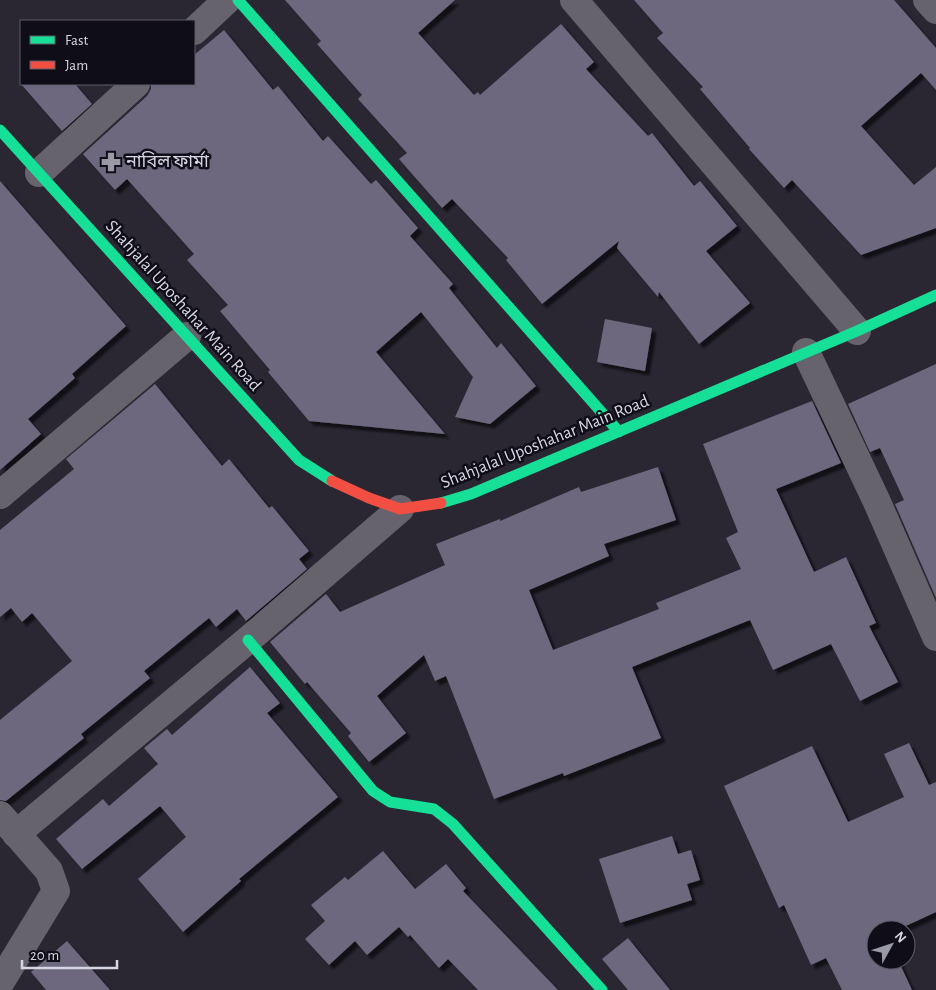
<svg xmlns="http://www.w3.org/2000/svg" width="936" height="990" viewBox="0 0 936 990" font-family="'Alegreya Sans','Noto Sans Bengali',sans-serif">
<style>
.building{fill:#6d677e;filter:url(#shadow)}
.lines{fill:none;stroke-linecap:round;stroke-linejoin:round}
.street{stroke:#66636d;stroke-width:28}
.fast{stroke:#16e098;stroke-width:11}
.jam{stroke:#f24e42;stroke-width:11}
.labels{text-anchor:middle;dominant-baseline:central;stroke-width:5;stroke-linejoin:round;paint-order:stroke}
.poi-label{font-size:18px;fill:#d7d6e4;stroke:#0f0d17;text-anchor:start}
.street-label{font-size:18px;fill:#d7d6e4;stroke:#0f0d17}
</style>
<defs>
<filter id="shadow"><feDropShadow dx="4.5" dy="4.5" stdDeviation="1" flood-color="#0009"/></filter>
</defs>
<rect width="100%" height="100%" fill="#2a2733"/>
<path class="building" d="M285,0H455L418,33L474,95L478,92L480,95L561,24L594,62L586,69L648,136L652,133L694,186L700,181L737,226L706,251L750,303L699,344L659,292L658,297L617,248L619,241L542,304L506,260L508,258L452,199L442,208L399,159L407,153L358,99L362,95L317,44L321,41Z
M634,0H894L936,48V90L921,73L861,126L914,185L936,167V228L861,255L792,180L784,188L749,149L750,148L700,89L703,87L657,38L663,33Z
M224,30L273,90L278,86L323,141L328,136L371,184L376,180L418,228L410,236L453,284L449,288L497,348L501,343L536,386L490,424L455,417L473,377L421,312L376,352L445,434L309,421L268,372L270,370L220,311L228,305L187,260L194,254L127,179L115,190L83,154L147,96L151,89V84H194V55Z
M21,84H75L92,104L62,131Z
M0,181L126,326L72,374L75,378L28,419L41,434L0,470Z
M605,319L652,328L645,371L597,362Z
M936,364V598L895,504L904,500L880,448L870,452L848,404Z
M155,384L222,466L229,459L269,508L272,506L309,551L299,559L307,569L246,621L237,609L216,627L209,618L144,671L150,678L81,734L84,738L6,801L0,800V720L72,661L32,613L22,622L11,608L0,617V530L74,469L66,459Z
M812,401L841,463L776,489L814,572L846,557L876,623L869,626L898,682L860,701L831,644L773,670L750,620L632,667L661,738L564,776L563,773L494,799L446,676L435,681L424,655L377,696L406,733L369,762L348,736L351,733L307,682L305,684L270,642L326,594L340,612L445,565L436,544L500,519V521L579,487L581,492L658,467L676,520L604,544L609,556L529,590L553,650L659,609L656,603L741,569L726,538L738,532L703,444Z
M250,667L280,703L267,713L338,797L239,879L241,881L183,932L138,879L186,837L160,806L82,869L56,839L103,799L109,806L158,764L144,748L167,729L172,735Z
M909,743L929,785L936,782V912L897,930H876V960H898L912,990H842L826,958L811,965L784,905L779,908L724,786L812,746L848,822L904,797L884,754Z
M672,836L678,854L691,850L700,880L687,884L692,900L620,923L599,859Z
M383,851L415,889L446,864L466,888L463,891L558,990H478L448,959L439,968L410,935L408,937L399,927L367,955L355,941L329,965L305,939L325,921L311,905L345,877L348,880Z
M628,938L670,990H628L602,959Z
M67,941L110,990H46L31,972Z"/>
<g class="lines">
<path class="street" d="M574,0L857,331
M927,0L936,10
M194,31L227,0
M39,173L136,84
M806,352L877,502L936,637
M0,495L187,336
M0,815L49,871L56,891L0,983
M16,834L248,640L400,509"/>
<path class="fast" d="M238,0L619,432
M0,130L299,460L332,481
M441,503L471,494L857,331L936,295
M248,640L373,791L390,802L434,809L453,824L602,990"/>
<path class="jam" d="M332,481L369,498L400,509L441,503"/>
</g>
<defs>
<symbol id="pharmacy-bare" viewBox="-9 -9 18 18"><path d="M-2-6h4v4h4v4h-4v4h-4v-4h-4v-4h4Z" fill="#9a99a6" stroke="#0f0d17" stroke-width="2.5" paint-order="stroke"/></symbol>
</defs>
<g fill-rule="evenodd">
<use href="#pharmacy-bare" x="97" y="148" width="28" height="28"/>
</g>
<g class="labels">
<g class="poi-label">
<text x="126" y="162">নাবিল ফার্মা</text>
</g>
<g class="street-label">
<text transform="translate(183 306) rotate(48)">Shahjalal Uposhahar Main Road</text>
<text transform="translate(545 442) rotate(-22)">Shahjalal Uposhahar Main Road</text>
</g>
</g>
<rect x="20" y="20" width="175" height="65" fill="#0f0d17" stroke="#5f5d69"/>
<rect x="30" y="36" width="25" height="8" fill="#16e098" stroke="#5f5d69"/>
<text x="65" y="45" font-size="15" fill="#d7d6e4">Fast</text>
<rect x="30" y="61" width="25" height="8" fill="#f24e42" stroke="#5f5d69"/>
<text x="65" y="70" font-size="15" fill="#d7d6e4">Jam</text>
<g transform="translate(891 945) rotate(50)"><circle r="24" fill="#0f0d17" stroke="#5f5d69"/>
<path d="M0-4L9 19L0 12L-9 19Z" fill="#9a99a6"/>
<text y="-8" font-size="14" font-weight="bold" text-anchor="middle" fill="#d7d6e4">N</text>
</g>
<path d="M22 960v8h95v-8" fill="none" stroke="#d7d6e4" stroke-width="2.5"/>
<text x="30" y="960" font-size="15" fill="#d7d6e4" stroke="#0f0d17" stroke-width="4" paint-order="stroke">20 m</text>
</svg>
